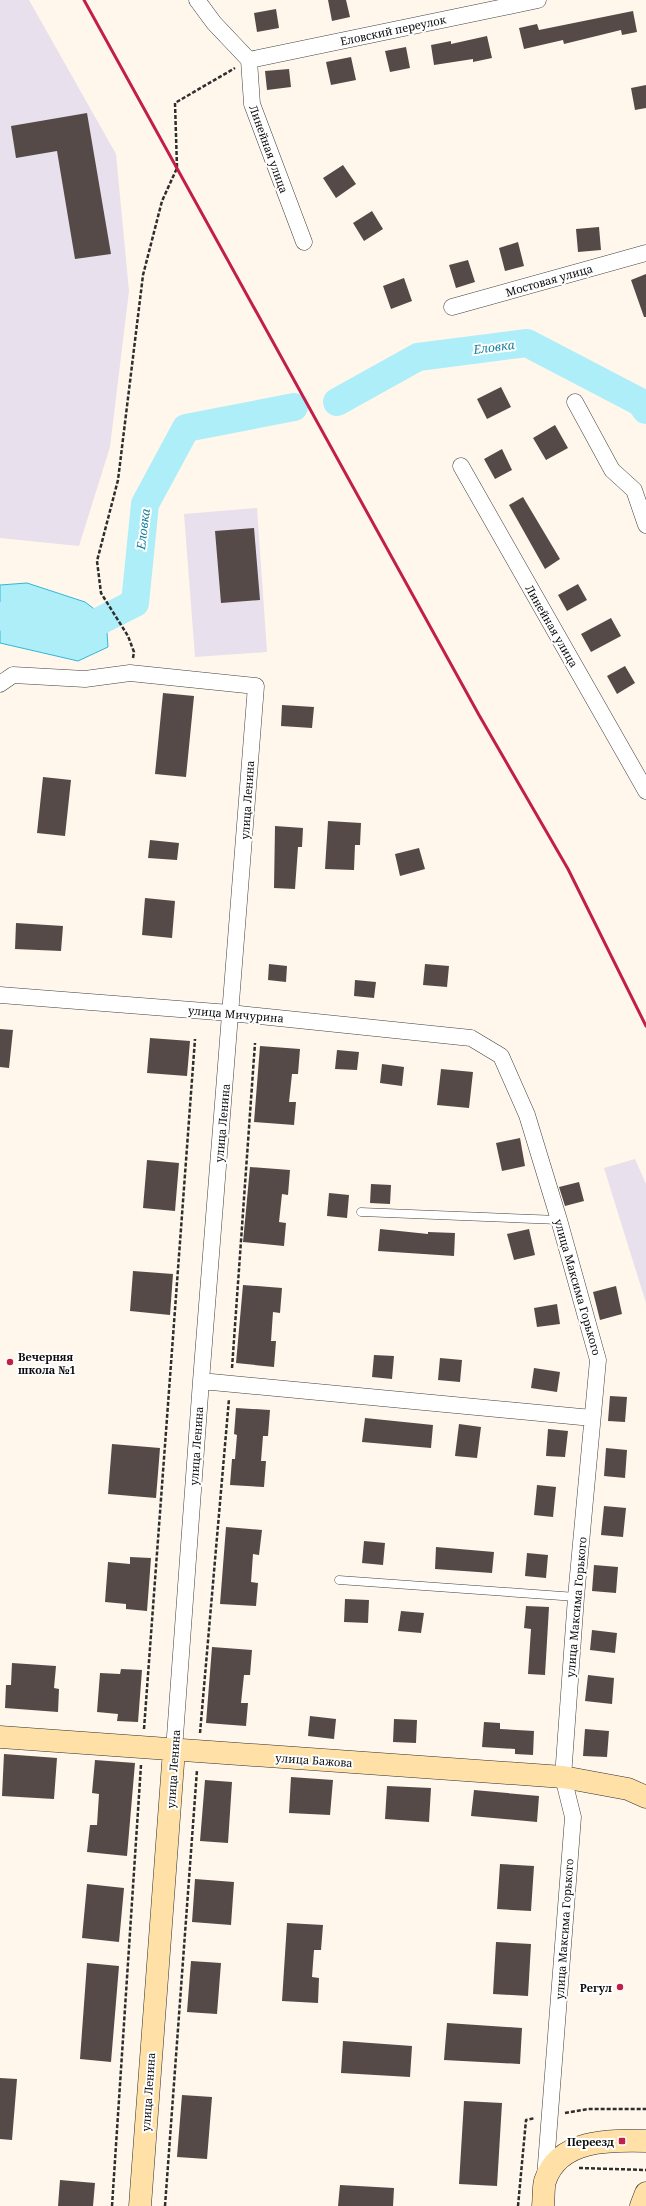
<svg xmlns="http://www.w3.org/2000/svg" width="646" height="2206" viewBox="0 0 646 2206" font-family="'Noto Serif',serif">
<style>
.industrial{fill:#e8e0ec}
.water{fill:#aeeef9;stroke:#32b7d3}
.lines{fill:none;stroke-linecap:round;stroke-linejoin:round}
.river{stroke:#aeeef9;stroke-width:28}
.building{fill:#564a48}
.lane-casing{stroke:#3f3f3f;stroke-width:9}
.street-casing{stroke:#3f3f3f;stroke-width:17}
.secondary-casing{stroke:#2e2e2e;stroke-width:23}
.path{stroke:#2e2e2e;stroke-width:2.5;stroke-dasharray:4 2;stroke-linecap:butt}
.lane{stroke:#fff;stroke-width:8}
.street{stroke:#fff;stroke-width:16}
.secondary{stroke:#ffe1a7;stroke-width:22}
.rail{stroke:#c21e4b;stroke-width:3}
.poi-dot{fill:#c21e4b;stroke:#fff;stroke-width:1.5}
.labels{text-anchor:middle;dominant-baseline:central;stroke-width:4;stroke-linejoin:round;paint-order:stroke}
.street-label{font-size:11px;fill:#0c0c0c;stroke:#fff}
.poi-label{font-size:11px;font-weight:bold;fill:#0c0c0c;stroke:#fff;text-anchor:end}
.water-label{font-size:12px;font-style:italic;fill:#107e9c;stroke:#fff}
</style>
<rect width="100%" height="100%" fill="#fff7ec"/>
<path class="industrial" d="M0,0H29L116,154L129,291L110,447L79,546L0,538Z
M257,508L267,652L195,657L184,514Z
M635,1159L646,1184V1303L604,1168Z"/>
<path class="water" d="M27,583L85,602L106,618L108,647L78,661L0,643V585Z"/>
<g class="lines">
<path class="river" d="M337,402L418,357L527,343L640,402L646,410
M0,616L70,636L135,603L145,504L186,428L294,407"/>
</g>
<path class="building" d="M328,0H346L350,17L332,21Z
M276,9L279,28L257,32L254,13Z
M633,11L637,32L622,35L621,30L564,44L563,40L524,49L519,28L537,24L539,30Z
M487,36L492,58L473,62V59L434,65L431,45L451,41V44Z
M406,47L410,68L390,72L385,51Z
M351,57L356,80L331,85L326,62Z
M289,69L291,87L267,90L265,71Z
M646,85V108L635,110L631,88Z
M87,113L111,254L75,259L57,151L16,158L11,126Z
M343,165L356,184L336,198L323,178Z
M372,211L383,229L364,241L353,223Z
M599,227L601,250L578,252L576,229Z
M518,242L524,266L505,271L499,248Z
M468,260L475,282L456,288L449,265Z
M646,274V317H644L631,280Z
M404,278L412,301L391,309L383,286Z
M501,387L511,407L487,419L477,399Z
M555,425L568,448L546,460L533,438Z
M502,449L512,470L495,479L484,459Z
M523,497L560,559L545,569L509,505Z
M254,528L260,600L221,603L215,531Z
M578,584L587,600L567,611L558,595Z
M611,618L621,636L591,652L581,634Z
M625,666L635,683L617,694L607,676Z
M163,693L194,696L186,777L155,774Z
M282,705L314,707L312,728L281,726Z
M43,777L71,780L65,836L37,833Z
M328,821L361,823L360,845H355L354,870L325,869Z
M275,826L303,828L302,847H298L295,889L274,888Z
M150,840L179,843L177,860L148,858Z
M419,848L425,869L400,876L395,854Z
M145,898L175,901L172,938L142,935Z
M16,923L63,926L61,951L15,949Z
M269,964L287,966L286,982L268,980Z
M425,964L449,966L447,987L423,985Z
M355,980L376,982L374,998L354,996Z
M0,1029L13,1030L9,1068L0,1067Z
M150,1038L190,1041L187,1076L147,1073Z
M260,1046L300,1049L298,1074H292L289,1102H296L294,1125L254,1122Z
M337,1050L359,1052L357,1070L335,1069Z
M382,1064L404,1067L402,1086L380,1083Z
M441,1069L473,1072L469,1108L437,1105Z
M520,1138L525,1166L502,1171L496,1143Z
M147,1160L179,1163L175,1211L143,1208Z
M250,1167L290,1170L288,1195L282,1194L279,1222L286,1223L284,1246L243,1242Z
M579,1182L584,1201L565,1206L559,1187Z
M371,1184L391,1185L390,1204L370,1203Z
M329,1193L349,1195L347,1218L327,1216Z
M380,1229L428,1234V1232L455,1233L454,1256L378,1251Z
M529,1229L535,1255L514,1260L507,1234Z
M133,1271L173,1274L170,1315L130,1311Z
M243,1285L282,1288L280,1313L273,1312L271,1341H276L274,1367L236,1363Z
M616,1286L622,1314L600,1320L593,1292Z
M557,1304L560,1324L537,1327L534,1308Z
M374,1355L394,1356L392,1379L372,1377Z
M440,1358L462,1360L460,1382L438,1380Z
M534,1368L560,1372L557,1392L531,1388Z
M610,1396L627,1397L625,1422L608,1421Z
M236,1408L270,1410L268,1436H263L261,1461H266L264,1487L230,1485L232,1459H235L237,1435L234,1434Z
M365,1418L433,1425L431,1448L362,1442Z
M459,1424L481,1427L477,1458L455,1456Z
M548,1429L568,1431L565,1457L546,1456Z
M112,1444L160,1448L156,1498L108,1494Z
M606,1448L627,1450L625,1478L604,1476Z
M537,1485L556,1487L553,1517L534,1515Z
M604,1506L626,1508L623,1537L601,1535Z
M226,1527L262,1530L259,1555L253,1554L251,1582L258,1583L256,1606L220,1604Z
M364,1541L385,1543L383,1565L362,1563Z
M436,1547L494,1552L492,1573L435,1569Z
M527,1553L548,1555L546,1578L525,1576Z
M130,1557L151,1558L147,1611L126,1609V1604L105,1602L108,1562L130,1564Z
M594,1565L618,1567L616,1593L592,1591Z
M345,1599L369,1600L368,1623L344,1622Z
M526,1606L549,1607L545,1675L528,1674L531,1629L524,1628Z
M401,1611L424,1613L421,1633L398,1631Z
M592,1630L617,1633L615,1653L590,1650Z
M212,1647L252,1650L250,1675H244L241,1703H248L246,1726L206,1723Z
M12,1663L56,1666L54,1688L59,1689L58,1712L5,1708L6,1685H11Z
M121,1669L142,1670L138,1722L117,1721L118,1714L97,1712L100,1673L120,1674Z
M588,1675L614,1678L612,1704L585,1701Z
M310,1716L336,1719L334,1739L308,1736Z
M394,1719L417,1720L416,1743L393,1742Z
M484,1722L500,1723V1729L534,1731L533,1755L515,1754V1749L482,1747Z
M585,1729L609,1731L607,1757L583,1756Z
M4,1754L57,1758L54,1799L2,1796Z
M95,1760L135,1763L127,1856L87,1852L90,1825H97L99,1794L92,1793Z
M291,1777L333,1780L330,1815L289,1813Z
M205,1780L232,1782L228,1843L200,1841Z
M387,1786L431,1788L429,1822L385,1819Z
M474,1790L539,1796L537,1822L471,1816Z
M500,1864L534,1866L531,1911L497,1909Z
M195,1879L234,1882L231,1925L192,1922Z
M87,1884L124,1888L119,1942L82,1938Z
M287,1923L323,1925L321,1950H314L312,1977L319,1978L318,2003L282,2001Z
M496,1942L531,1944L528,1996L493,1994Z
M191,1961L221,1963L217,2014L187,2012Z
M87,1963L119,1966L111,2062L80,2059Z
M447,2023L522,2028L520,2064L444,2060Z
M343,2041L412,2046L410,2077L341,2073Z
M0,2078L17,2079L12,2140L0,2139Z
M182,2095L212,2097L207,2159L177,2157Z
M464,2101L502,2103L497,2186L459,2184Z
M60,2180L95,2183L93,2206H58Z
M340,2185L394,2188L393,2206H338Z"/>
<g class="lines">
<defs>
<path id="lane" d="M361,1212L559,1220
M339,1580L576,1597"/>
<path id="street" d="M197,0L214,23L249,60L252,104L304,242
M249,60L538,0
M452,307L646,253
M575,402L612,470L634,490L646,525
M461,466L646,791
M0,684L13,675L85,679L130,673L256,686L201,1381L174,1750
M0,995L230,1013L471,1038L501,1056L527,1115L559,1220L598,1360L576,1597L563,1777L573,1817L545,2177
M201,1381L592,1418"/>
<path id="secondary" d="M0,1737L563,1777L628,1789L646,1797
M140,2206L174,1750
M543,2206C544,2198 543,2189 545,2181C559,2139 609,2140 646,2141
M641,2206L646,2193"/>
</defs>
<use href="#lane" class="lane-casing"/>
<use href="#street" class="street-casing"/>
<use href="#secondary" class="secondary-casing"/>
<path class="path" d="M133,658L134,652L128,636L101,593L97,561L118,480L143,275L162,201L177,168L175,103L235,68
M232,1368L255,1043
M144,1729L195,1039
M200,1733L229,1399
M565,2113L588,2109H646
M579,2168L646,2170
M112,2206L141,1765
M165,2206L197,1770
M518,2206L526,2120L535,2118"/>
<use href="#lane" class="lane"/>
<use href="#street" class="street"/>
<use href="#secondary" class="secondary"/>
<path class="rail" d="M84,0L479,715L568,869L646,1026"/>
</g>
<g class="poi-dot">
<circle cx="10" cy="1362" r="4"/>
<circle cx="620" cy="1987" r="4"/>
<rect x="618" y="2137" width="8" height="8" rx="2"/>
</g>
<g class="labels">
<g class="street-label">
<text transform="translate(393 30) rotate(-12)">Еловский переулок</text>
<text transform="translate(269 149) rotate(70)">Линейная улица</text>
<text transform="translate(549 280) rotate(-16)">Мостовая улица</text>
<text transform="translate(552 626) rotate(60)">Линейная улица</text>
<text transform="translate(247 800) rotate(-86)">улица Ленина</text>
<text transform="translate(236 1014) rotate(5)">улица Мичурина</text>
<text transform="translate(222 1123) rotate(-85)">улица Ленина</text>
<text transform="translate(578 1287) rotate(74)">улица Максима Горького</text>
<text transform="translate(196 1446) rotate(-86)">улица Ленина</text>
<text transform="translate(576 1607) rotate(-85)">улица Максима Горького</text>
<text transform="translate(314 1760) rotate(4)">улица Бажова</text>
<text transform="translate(173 1769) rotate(-86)">улица Ленина</text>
<text transform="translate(564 1929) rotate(-86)">улица Максима Горького</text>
<text transform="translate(148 2092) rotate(-86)">улица Ленина</text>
</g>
<g class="poi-label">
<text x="18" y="1356" text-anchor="start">Вечерняя<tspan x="18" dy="13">школа №1</tspan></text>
<text x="612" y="1987">Регул</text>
<text x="614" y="2141">Переезд</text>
</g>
<g class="water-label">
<text transform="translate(494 347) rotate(-7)">Еловка</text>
<text transform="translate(143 529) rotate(-83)">Еловка</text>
</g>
</g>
</svg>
